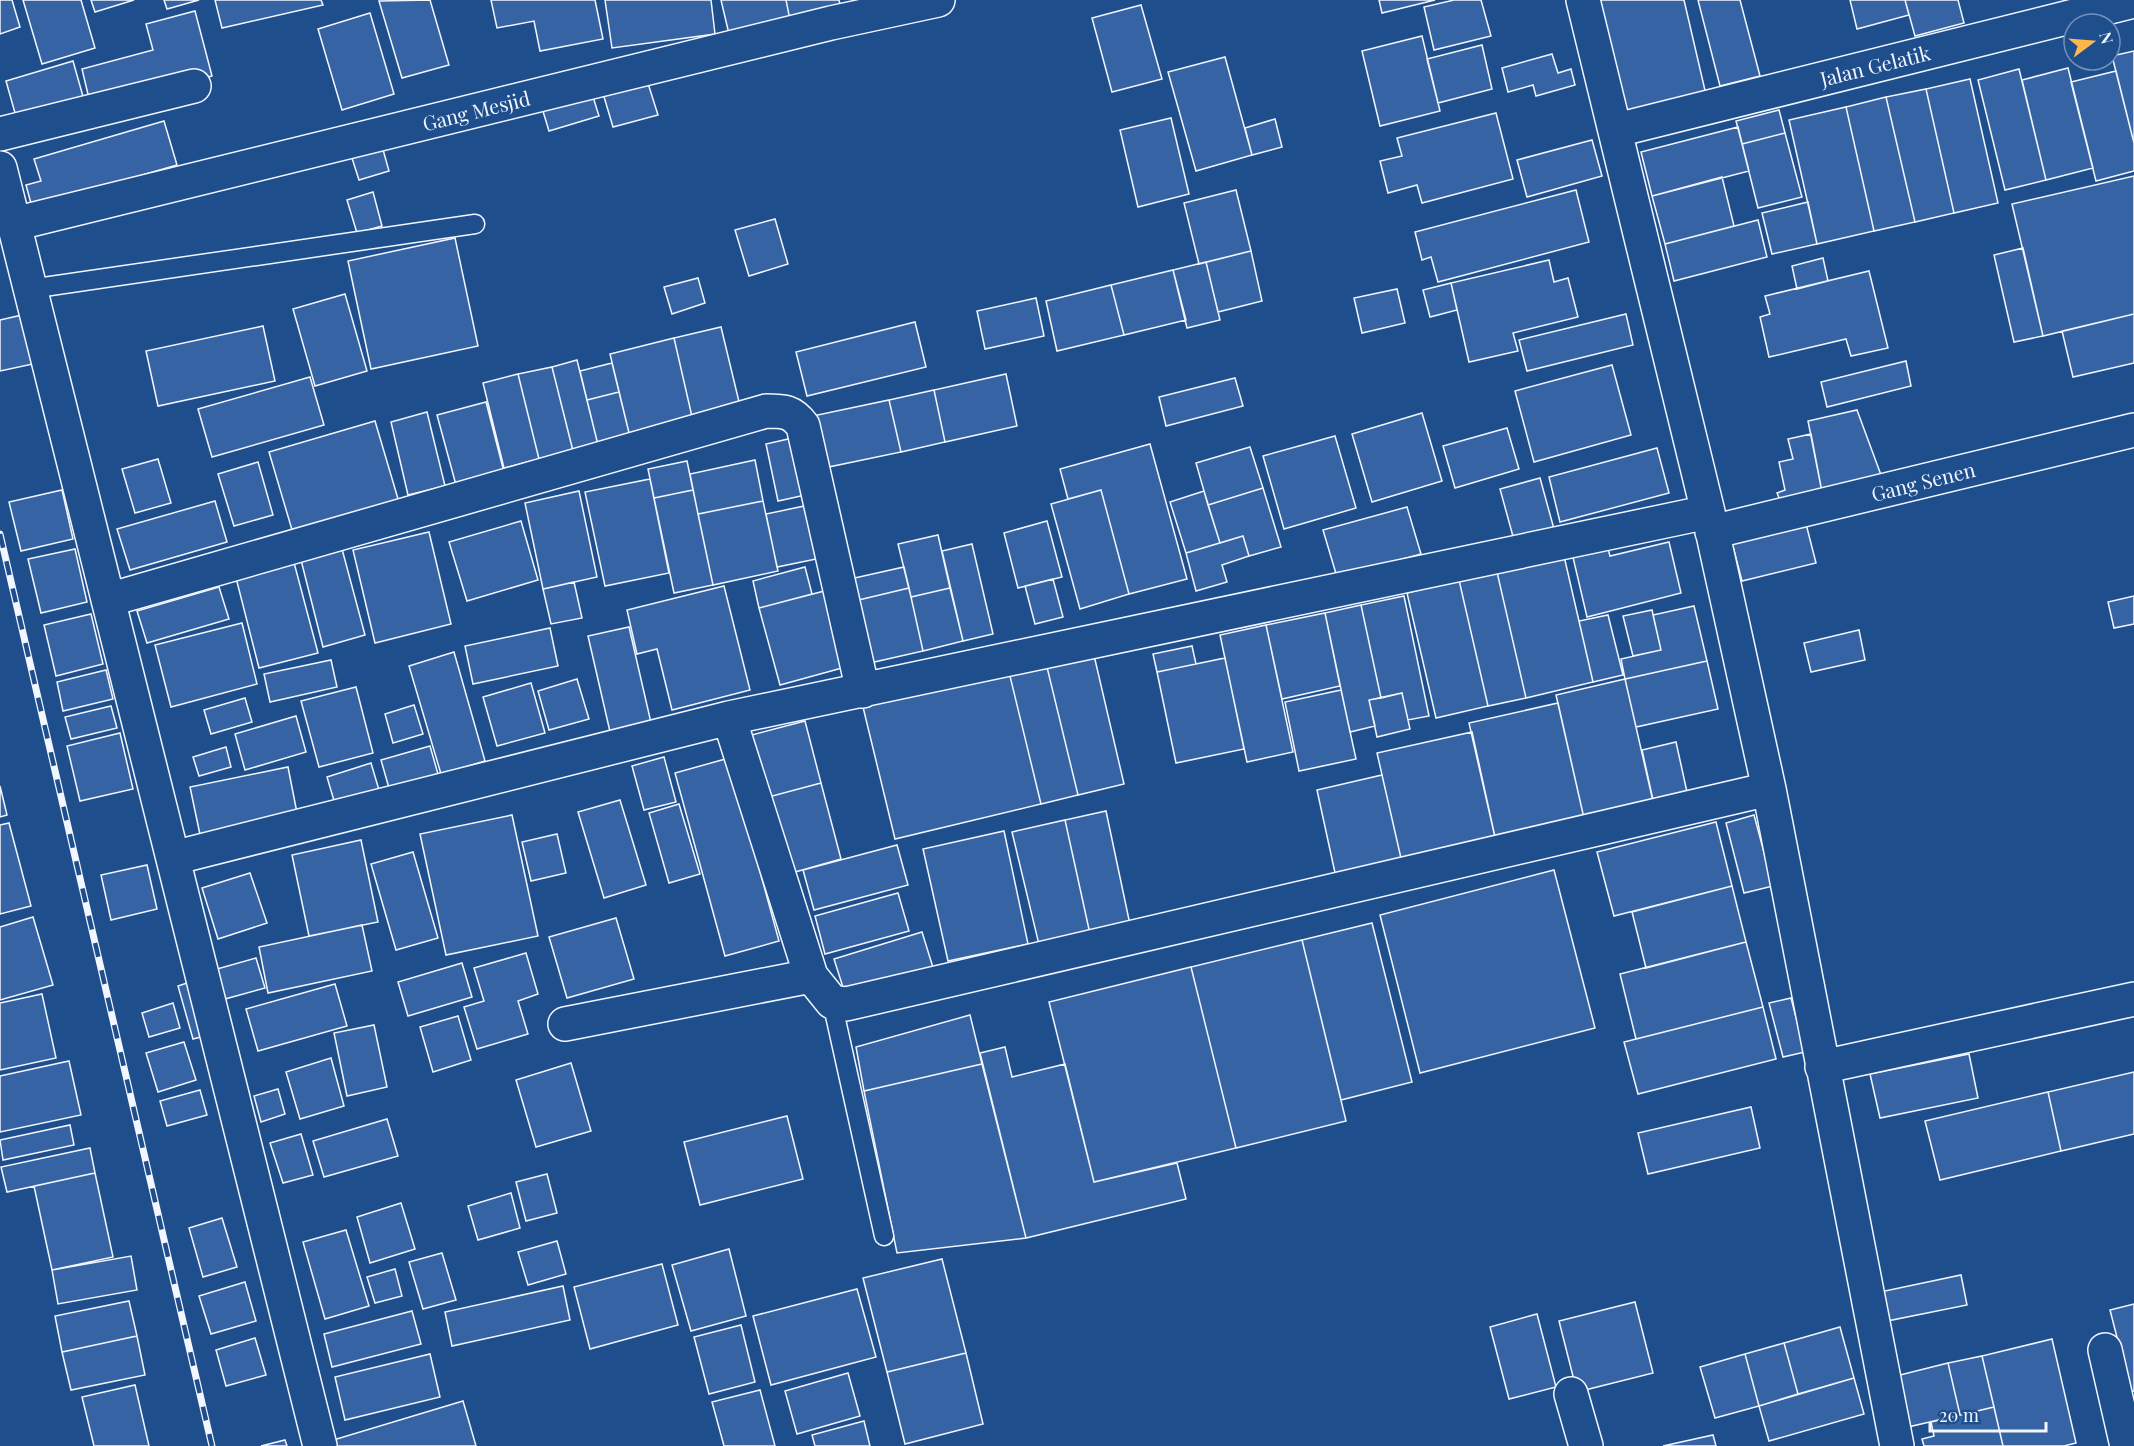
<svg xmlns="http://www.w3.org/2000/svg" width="2134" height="1446" viewBox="0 0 2134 1446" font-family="'Playfair Display',serif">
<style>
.building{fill:#3563a3;stroke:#f2f6ff;stroke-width:1.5}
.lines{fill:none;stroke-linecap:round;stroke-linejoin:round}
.lane-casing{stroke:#f2f6ff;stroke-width:21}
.street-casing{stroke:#f2f6ff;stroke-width:36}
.lane{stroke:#1f4e8c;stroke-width:18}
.street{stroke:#1f4e8c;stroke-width:33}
.rail-casing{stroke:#f2f6ff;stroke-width:7}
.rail{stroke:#1f4e8c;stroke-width:4.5;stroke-dasharray:14;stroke-linecap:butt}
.labels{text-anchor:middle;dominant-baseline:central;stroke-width:4.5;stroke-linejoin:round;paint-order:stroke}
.street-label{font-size:20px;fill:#f2f6ff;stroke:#1f4e8c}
</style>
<rect width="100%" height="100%" fill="#1f4e8c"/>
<path class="building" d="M0,0H12L20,27L0,34Z
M23,0H81L95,48L42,64Z
M91,0H134L95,12Z
M164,0H199L167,9Z
M215,0H321L323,5L222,28Z
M430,0L449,65L402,78L379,1Z
M491,0H595L603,39L540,51L534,21L497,28Z
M605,0H711L715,34L612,48Z
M721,0H786L790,20L729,34Z
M786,0H839L841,8L790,20Z
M1379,0H1435L1382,13Z
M1454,0H1481L1491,36L1434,50L1424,7Z
M1599,0H1684L1707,99L1628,118Z
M1698,0H1740L1760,76L1720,86Z
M1850,0H1905L1909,15L1857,29Z
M1905,0H1958L1964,23L1915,36Z
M1141,5L1162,79L1112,92L1092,18Z
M195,11L212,76L91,107L82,69L153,50L146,24Z
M370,13L394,94L342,110L318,29Z
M1422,36L1440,111L1380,126L1362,51Z
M1482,45L1492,89L1438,103L1427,59Z
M2134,51V143L2112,56Z
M1552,54L1558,73L1571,69L1575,85L1536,96L1533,85L1508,92L1502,68Z
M1225,57L1252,155L1196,171L1168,72Z
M73,61L84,100L17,120L6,81Z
M2068,68L2093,168L2046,180L2022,80Z
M2019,69L2046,180L2005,190L1978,80Z
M2116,71L2134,143V171L2096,181L2071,82Z
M646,77L658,115L613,127L602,90Z
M1970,79L1998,203L1954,213L1926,89Z
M589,84L599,116L549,131L539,98Z
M1926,89L1954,213L1915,222L1886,97Z
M1886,97L1915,222L1874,231L1846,107Z
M1846,107L1874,231L1817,244L1789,120Z
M1779,110L1785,133L1742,144L1736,121Z
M1496,113L1513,179L1422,203L1417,185L1388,193L1380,161L1402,156L1397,138Z
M1171,118L1189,194L1138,207L1120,130Z
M1275,119L1282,147L1252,155L1245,128Z
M164,121L177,165L32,207L26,185L41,181L34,159Z
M1738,127L1749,171L1652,196L1641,152Z
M1785,133L1802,197L1758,208L1742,144Z
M1592,140L1602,176L1527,197L1517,160Z
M382,146L389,171L359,180L351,155Z
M2134,176V314L2043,336L2012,204Z
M1722,177L1734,226L1665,244L1652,196Z
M1236,190L1251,251L1199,264L1184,203Z
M1576,190L1589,242L1438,282L1431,257L1422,260L1415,232Z
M373,192L382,226L357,233L347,200Z
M1808,202L1817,244L1772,254L1762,213Z
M775,219L788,264L749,276L735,230Z
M1758,220L1767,257L1674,281L1665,244Z
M455,238L478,346L371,369L348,261Z
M2023,248L2043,336L2014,342L1994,255Z
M1251,251L1262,301L1218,312L1206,262Z
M1823,258L1828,281L1797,289L1792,266Z
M1549,260L1554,282L1568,278L1578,317L1513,333L1518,351L1469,362L1451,283Z
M1206,262L1220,320L1187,328L1173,270Z
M1173,270L1186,320L1124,335L1111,285Z
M1869,271L1888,348L1851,356L1846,339L1769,357L1760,317L1770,314L1765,296Z
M698,278L705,303L672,314L664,287Z
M1451,283L1457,310L1430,317L1423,290Z
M1111,285L1124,335L1057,351L1046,301Z
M1397,289L1405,323L1362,333L1354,298Z
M345,294L367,371L315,386L293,309Z
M1036,298L1044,336L985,349L977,311Z
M1626,314L1633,345L1527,371L1519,340Z
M2134,314V363L2073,377L2062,331Z
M22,315L33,364L0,371V320Z
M915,322L926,367L807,396L796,352Z
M263,326L275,381L158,406L146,351Z
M721,327L741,410L693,421L674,338Z
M674,338L693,421L630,437L610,354Z
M577,360L598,445L573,451L552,367Z
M1906,361L1911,386L1827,407L1821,382Z
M612,363L619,392L587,400L580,371Z
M1612,365L1631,435L1534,462L1515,391Z
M552,367L573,451L539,459L518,374Z
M518,374L539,459L504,468L483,383Z
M1006,374L1017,426L945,442L934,390Z
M310,377L324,425L212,457L198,409Z
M1235,378L1243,406L1166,426L1159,397Z
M934,390L945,442L901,452L889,400Z
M619,392L630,437L598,445L587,400Z
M889,400L901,452L819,469L808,417Z
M486,402L504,472L456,485L437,415Z
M1857,410L1881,475L1822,492L1808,421Z
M427,412L445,486L408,495L391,422Z
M1422,413L1442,481L1372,502L1352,434Z
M375,421L401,509L295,540L269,452Z
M1507,428L1519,469L1455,488L1443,446Z
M1811,434L1822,492L1780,500L1777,493L1785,490L1779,462L1793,459L1788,439Z
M1335,436L1356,508L1284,529L1263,456Z
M797,437L810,494L778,501L766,444Z
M1150,444L1187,579L1129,594L1101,490L1068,499L1060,469Z
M1250,447L1263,488L1208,505L1196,463Z
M1657,448L1669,493L1560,522L1549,477Z
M158,459L171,503L135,513L122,469Z
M755,460L763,501L698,514L690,474Z
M687,461L693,490L654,498L648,469Z
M258,462L273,515L234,526L218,474Z
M1540,478L1554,529L1514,540L1500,489Z
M650,479L669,573L605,586L585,492Z
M1263,488L1281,547L1249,556L1243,536L1220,543L1208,505Z
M62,490L73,539L21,551L9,502Z
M693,490L713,585L674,593L654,498Z
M1101,490L1129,594L1080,609L1051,504Z
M579,491L597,577L543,589L525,503Z
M1204,491L1220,543L1186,553L1170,502Z
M215,501L227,542L130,570L117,529Z
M763,501L778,571L713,585L698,514Z
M814,504L826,557L777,567L766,514Z
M1407,507L1421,554L1337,577L1323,530Z
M1804,516L1816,563L1742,581L1730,535Z
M521,521L538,580L467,601L449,542Z
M1047,521L1062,577L1018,588L1004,533Z
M429,532L451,624L375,643L353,550Z
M938,535L950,588L911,597L898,544Z
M1243,536L1249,556L1222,565L1227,582L1196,591L1186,553Z
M1669,542L1681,593L1587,617L1572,553L1607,545L1610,556Z
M972,544L993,634L963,641L942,551Z
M75,549L87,602L41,613L28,559Z
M342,549L365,635L323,647L301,560Z
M292,555L318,653L259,668L234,570Z
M1564,556L1593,682L1526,698L1497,572Z
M805,567L812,594L759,608L753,581Z
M904,567L909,588L846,603L841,581Z
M1497,572L1526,698L1488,706L1459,580Z
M1053,579L1063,617L1035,624L1025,586Z
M1459,580L1488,706L1436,718L1407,593Z
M574,582L582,618L551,624L543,589Z
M724,586L750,690L672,710L657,649L637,654L627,610Z
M219,587L229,619L147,643L137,611Z
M909,588L923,651L861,665L846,603Z
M950,588L963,641L923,651L911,597Z
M832,589L853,665L780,685L759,608Z
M1404,596L1429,716L1408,720L1402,693L1381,698L1361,605Z
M2134,596V624L2114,628L2108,602Z
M1361,605L1381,698L1369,700L1375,726L1350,732L1325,613Z
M1694,606L1707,661L1625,679L1621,659L1661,650L1653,615Z
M1652,610L1661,650L1633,656L1623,616Z
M1325,613L1340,686L1282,699L1266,625Z
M91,614L103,664L56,676L44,625Z
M1608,615L1623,675L1593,682L1579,621Z
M242,623L257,684L171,707L155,645Z
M1266,625L1293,752L1247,762L1220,635Z
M629,627L652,727L611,736L588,636Z
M550,628L558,666L473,684L465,646Z
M1859,630L1865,660L1811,672L1804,643Z
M1192,646L1196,664L1157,672L1153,654Z
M1093,651L1124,784L1078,795L1046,663Z
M454,652L485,761L441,774L409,666Z
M1225,658L1244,749L1176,763L1157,672Z
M331,660L337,687L270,702L264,674Z
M1707,661L1718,709L1636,727L1625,679Z
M1046,663L1078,795L1041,804L1009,672Z
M106,670L113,699L63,711L57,682Z
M1009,672L1041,804L895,839L863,707Z
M577,679L589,719L549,730L538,691Z
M1625,679L1655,810L1586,827L1556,695Z
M531,683L545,733L497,746L483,697Z
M356,687L373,753L319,767L301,701Z
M1341,690L1356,759L1299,771L1285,702Z
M1402,693L1410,729L1377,737L1369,700Z
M245,698L252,722L211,734L204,710Z
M1558,703L1586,827L1497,846L1469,723Z
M414,705L423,734L393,743L385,714Z
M111,706L117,728L71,739L65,717Z
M296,716L306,752L245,770L235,734Z
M805,721L821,783L761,799L744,737Z
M1472,732L1497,846L1403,867L1377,753Z
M120,733L133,789L80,801L67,746Z
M1676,742L1687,792L1653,800L1642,750Z
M430,746L438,774L389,788L381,760Z
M226,747L231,767L199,776L193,757Z
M664,757L676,802L644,810L632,766Z
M729,758L779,941L725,956L675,773Z
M371,763L379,790L335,804L327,777Z
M288,767L299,823L202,844L190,787Z
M1382,775L1403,867L1337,882L1317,790Z
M821,783L841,859L781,876L761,799Z
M0,786L7,815L0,817Z
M620,800L646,885L604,898L578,812Z
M679,804L700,874L669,883L649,813Z
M1106,811L1132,934L1092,943L1065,820Z
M512,815L538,936L446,955L420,834Z
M1754,815L1773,886L1744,893L1726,823Z
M1065,820L1092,943L1041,953L1012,832Z
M1716,822L1732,886L1614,916L1597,852Z
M9,823L31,906L0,914V825Z
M1004,831L1028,944L948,961L923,849Z
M557,834L566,873L531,881L522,842Z
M361,840L378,922L309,936L292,855Z
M897,845L908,885L814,910L803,870Z
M413,852L438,938L396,950L371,864Z
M147,865L157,909L111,920L101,875Z
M1554,870L1595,1028L1420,1073L1380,915Z
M250,873L267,923L218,939L202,888Z
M1732,886L1746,942L1646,968L1632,912Z
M898,893L909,931L825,954L815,916Z
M33,917L53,985L0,1000V927Z
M616,918L634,979L567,998L549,937Z
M1372,923L1412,1082L1341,1100L1302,940Z
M362,925L372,971L268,993L259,947Z
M922,932L935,974L847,1000L834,959Z
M1302,940L1346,1121L1236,1148L1191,967Z
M1746,942L1763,1007L1636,1039L1620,974Z
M526,953L538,994L518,1001L528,1034L477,1049L464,1007L484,1001L474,968Z
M256,958L265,988L225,999L217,969Z
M462,963L472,997L408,1016L398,982Z
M1191,967L1236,1148L1094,1182L1049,1002Z
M196,980L212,1034L193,1039L178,986Z
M335,984L347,1026L258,1051L246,1009Z
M42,994L56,1058L0,1070V1003Z
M1791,998L1805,1052L1783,1057L1769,1003Z
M173,1003L180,1028L149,1037L142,1013Z
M1763,1007L1776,1059L1638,1094L1624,1042Z
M970,1015L982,1064L864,1091L856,1047Z
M458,1016L471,1060L433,1072L420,1027Z
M374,1025L387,1087L347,1096L334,1033Z
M184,1042L196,1080L158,1092L146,1053Z
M1005,1047L1012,1077L1065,1064L1094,1182L1177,1163L1186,1199L1026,1238L980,1053Z
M1969,1054L1978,1098L1880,1118L1870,1074Z
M331,1058L344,1106L300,1119L286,1072Z
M69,1061L81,1115L0,1132V1076Z
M571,1063L591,1131L536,1147L516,1080Z
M982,1064L1026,1238L897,1253L864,1091Z
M2134,1072V1134L2061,1151L2048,1092Z
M278,1089L285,1114L261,1122L254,1096Z
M200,1090L207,1115L167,1126L160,1101Z
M2048,1092L2061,1151L1940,1180L1925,1121Z
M1751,1107L1760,1148L1648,1174L1638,1133Z
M787,1116L803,1179L700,1205L684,1142Z
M387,1119L398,1156L324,1177L313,1141Z
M70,1125L74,1145L3,1160L0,1140Z
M301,1134L313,1175L283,1183L270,1143Z
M90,1148L95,1173L7,1192L1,1167Z
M95,1173L113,1257L52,1270L34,1186Z
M547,1174L557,1213L526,1221L516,1182Z
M511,1193L520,1228L478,1240L468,1206Z
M401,1203L415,1249L370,1263L357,1217Z
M222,1218L237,1267L203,1277L189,1228Z
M346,1230L369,1306L325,1319L303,1242Z
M557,1241L566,1274L528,1285L518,1252Z
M729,1249L746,1316L691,1331L672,1265Z
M442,1253L456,1300L423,1309L409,1262Z
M131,1256L137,1290L58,1304L52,1270Z
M942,1259L966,1353L887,1372L863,1278Z
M662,1264L678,1325L590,1349L574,1287Z
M395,1269L402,1296L375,1303L367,1277Z
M1961,1275L1967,1305L1887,1321L1880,1292Z
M245,1282L256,1321L211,1334L199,1296Z
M563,1286L570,1320L452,1346L445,1312Z
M857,1289L876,1357L771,1385L753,1316Z
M129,1301L137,1336L62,1352L55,1316Z
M1635,1302L1653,1373L1577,1392L1559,1321Z
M2134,1304V1391L2131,1392L2110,1310Z
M412,1311L421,1344L332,1367L324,1334Z
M1537,1314L1556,1387L1509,1399L1490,1327Z
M741,1325L755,1382L709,1394L694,1337Z
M1840,1327L1854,1378L1798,1394L1784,1343Z
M137,1336L145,1375L71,1390L62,1352Z
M255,1338L266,1375L226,1386L216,1350Z
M2052,1339L2076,1443L2064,1446H2003L1982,1356Z
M1784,1343L1798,1394L1759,1406L1745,1354Z
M966,1353L983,1424L905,1444L887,1372Z
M430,1354L440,1397L345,1420L335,1377Z
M1745,1354L1759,1406L1715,1418L1700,1367Z
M1982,1356L1994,1407L1960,1415L1948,1363Z
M1948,1363L1960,1415L1908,1427L1896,1376Z
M848,1373L860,1416L797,1434L785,1391Z
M1854,1378L1864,1414L1769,1441L1759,1406Z
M135,1385L149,1446H94L82,1397Z
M760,1390L775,1446H724L712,1402Z
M463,1401L476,1446H331L330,1441Z
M1994,1407L2003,1446H1924L1922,1439L1934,1436L1931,1422Z
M864,1421L870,1446H815L812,1435Z
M1713,1435L1716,1446H1663Z
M285,1440L287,1446H261Z"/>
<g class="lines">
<defs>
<path id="lane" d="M30,289L475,224
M832,1002L884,1236"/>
<path id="street" d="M1583,0L1708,512L1769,789L1897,1446
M1617,130L2134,1
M0,134L194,86
M0,168L320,1446
M14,224L831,23L938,0
M1712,532L2134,430
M108,600L766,411C784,411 792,411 803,426L863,691
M729,718L811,976L832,1002L846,1004L1769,789
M173,858L729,718L1708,512
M565,1024L811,976
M1822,1067L2134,999
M2105,1350L2127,1446
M1571,1394L1586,1446"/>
</defs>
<use href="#lane" class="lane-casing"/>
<use href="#street" class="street-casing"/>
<use href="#lane" class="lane"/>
<use href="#street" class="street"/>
<defs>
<path id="rail" d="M0,534L212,1446"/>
</defs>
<use href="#rail" class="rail-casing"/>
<use href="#rail" class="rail"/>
</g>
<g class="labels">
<g class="street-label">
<text transform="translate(1875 65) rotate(-14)">Jalan Gelatik</text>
<text transform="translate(476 110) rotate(-14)">Gang Mesjid</text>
<text transform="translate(1923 481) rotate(-14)">Gang Senen</text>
</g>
</g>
<g transform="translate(2092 42) rotate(74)"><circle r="28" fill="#1f4e8c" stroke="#7391ba" stroke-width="1.5"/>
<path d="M0-4.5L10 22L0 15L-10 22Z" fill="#ffb74d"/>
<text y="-9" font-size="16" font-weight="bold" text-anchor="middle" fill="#f2f6ff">N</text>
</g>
<path d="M1930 1422v9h116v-9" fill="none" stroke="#f2f6ff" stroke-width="3"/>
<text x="1939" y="1422" font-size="18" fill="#f2f6ff" stroke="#1f4e8c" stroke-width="4.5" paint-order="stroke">20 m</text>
</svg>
